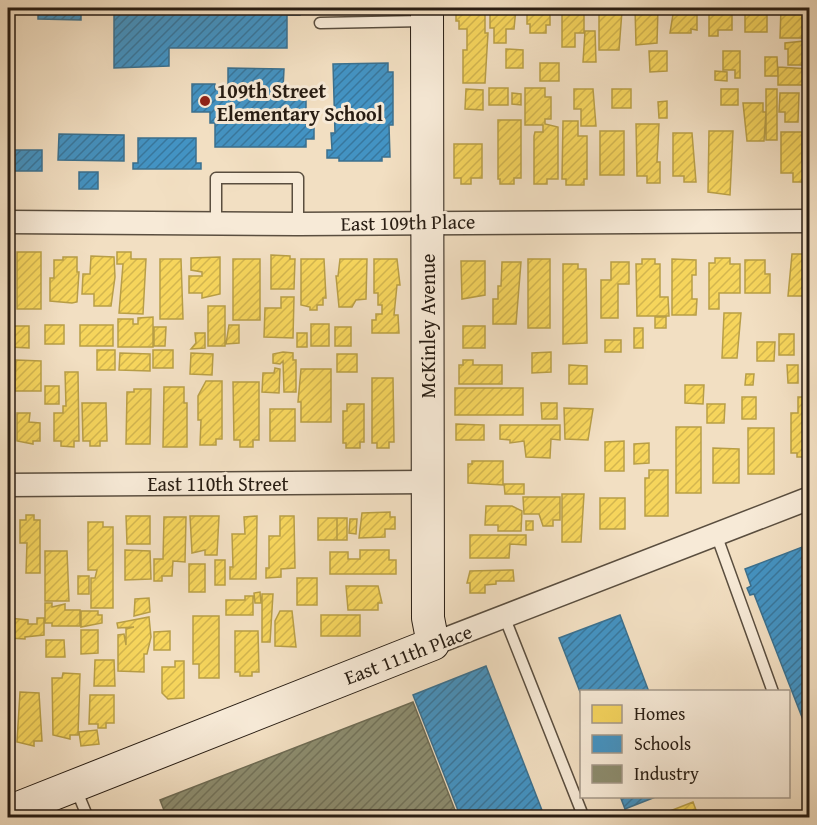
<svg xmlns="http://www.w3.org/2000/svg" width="817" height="825" viewBox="0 0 817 825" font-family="'Gentium Book Plus',serif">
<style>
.homes{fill:url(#homes-hatch);stroke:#b89e46;stroke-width:1.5}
.schools{fill:url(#schools-hatch);stroke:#3b708e;stroke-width:1.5}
.industry{fill:url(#industry-hatch);stroke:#6e6b53;stroke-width:1.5}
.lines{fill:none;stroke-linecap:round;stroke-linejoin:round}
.lane-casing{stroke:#5a4e3f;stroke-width:13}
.street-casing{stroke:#5a4e3f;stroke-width:25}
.secondary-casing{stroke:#281d13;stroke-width:34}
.lane{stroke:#f7ead7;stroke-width:10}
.street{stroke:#f7ead7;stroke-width:22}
.secondary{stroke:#f7ead7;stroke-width:32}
.poi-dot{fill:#8f2418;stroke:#f7ead7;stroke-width:2}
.labels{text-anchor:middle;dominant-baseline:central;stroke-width:6;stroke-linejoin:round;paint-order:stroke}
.poi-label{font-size:20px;font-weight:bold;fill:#281d13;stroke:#f7ead7;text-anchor:start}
.street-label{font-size:20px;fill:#281d13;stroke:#f7ead7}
</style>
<defs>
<pattern id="homes-hatch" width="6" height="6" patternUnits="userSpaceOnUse" patternTransform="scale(1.5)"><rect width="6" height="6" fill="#f6d55c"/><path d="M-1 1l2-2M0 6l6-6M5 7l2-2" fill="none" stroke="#d3b64f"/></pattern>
<pattern id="schools-hatch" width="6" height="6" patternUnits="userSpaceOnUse" patternTransform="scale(1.5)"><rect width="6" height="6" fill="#4393c3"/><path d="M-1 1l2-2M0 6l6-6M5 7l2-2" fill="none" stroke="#38779d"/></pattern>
<pattern id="industry-hatch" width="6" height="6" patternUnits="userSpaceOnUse" patternTransform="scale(1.5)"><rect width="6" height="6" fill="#8c8c6e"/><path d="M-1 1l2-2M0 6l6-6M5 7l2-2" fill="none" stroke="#727259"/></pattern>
</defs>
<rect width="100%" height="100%" fill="#f2dfc2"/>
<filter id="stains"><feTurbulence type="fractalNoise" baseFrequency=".00333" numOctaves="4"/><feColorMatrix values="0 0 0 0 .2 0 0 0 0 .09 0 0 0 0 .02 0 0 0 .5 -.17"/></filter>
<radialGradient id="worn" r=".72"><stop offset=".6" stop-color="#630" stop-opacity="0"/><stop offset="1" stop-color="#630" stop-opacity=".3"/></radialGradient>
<path class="homes" d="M465,8H485V33H488L485,83H463V50H467V29H459V21H456V10H465Z
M490,8H516L514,29H506V43H494V28H490Z
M527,8H550V25H546V33H530V24H527Z
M562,8H584V33H575V47H562Z
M599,8H618V11H622L619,50H599Z
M635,8H658L657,43L636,45Z
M674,8H697V30L691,29V33H670Z
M709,8H732V30H718V36H709Z
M745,8H767V32H745Z
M781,8H810V65H788V49H785V43L804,41V38H780Z
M585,31H595L596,62H583Z
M506,49L523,50V68H506Z
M649,51H667V71L650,72Z
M723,51H740V78H735V70H723Z
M765,57H777L778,76H765Z
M540,63H559V81H540Z
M778,67L810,69V85H778Z
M715,71L727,72V81L715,80Z
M489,88H508V105H489Z
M525,88H545V97H551V119H545V124L558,127V179H547V184H534V136L535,132H543V125H525Z
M466,89L483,90V110L465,109Z
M574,89H593L596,126H581V109H574Z
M612,89H631V108H612Z
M721,89H738V105H721Z
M766,89H777V140H766Z
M512,93L521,94V105L512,104Z
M780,93H799L798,122H785V112H779Z
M667,101V118H659L658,102Z
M743,103H763V112H766L764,141H747Z
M498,120H521V178H514V184H500V179H498Z
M563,121H578V136H587V179H584V185H566V179H562Z
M636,124H659L657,162H660V183H647V176H637Z
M600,131H624V175H600Z
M709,131H733L730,195L708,192Z
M781,132H802V161H806V182H793V173H781Z
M673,133H692L696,182H684V176H673Z
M454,144H482V178H471V184H461V178H454Z
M17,252H41V309H17Z
M117,252H131V259H146L143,314L119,313L123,264H117Z
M792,254H810V296H788Z
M271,255L290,256V259H295L294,289H271Z
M91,256L114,257L115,277L111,306H94V294H82L83,274H90Z
M63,257H77V272H79L77,302L72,303L50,301V278H54V260H63Z
M220,257V294L202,298V293H189V276H202V272L191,270V258Z
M715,258H730V264H740V293H719V309H709V263H715Z
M160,259H181L183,319H160Z
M233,259H260V320H233Z
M301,259H324L326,298H323V305H317V310H310V307L301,305Z
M340,259H367L366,299L356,300L352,307H339L336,276H338Z
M374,259H397L400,285H397L394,315H398L399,333H372V320H376V314H382V305H378V293H374Z
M528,259H550V328H528Z
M642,259H655V264H660V297H668L669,316H637L636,264H642Z
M672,259L696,260V275H692V299H697L696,315H672Z
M745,260H765V274H770V293H745Z
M461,261H485V295L462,299Z
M502,262H521L516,324H493V299H498V286H501Z
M611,262H629V284H618V318H601V280H611Z
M563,264H578V269H586L587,343L563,344Z
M281,297H294L293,338L264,337L265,308H281Z
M208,306H225V346H208Z
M724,313H741L737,358H722Z
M153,317V347H118V319H133V324H138V318Z
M655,317H666V328H655Z
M311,324H329V346H311Z
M45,325H64V344H45Z
M80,325H113V346H80Z
M229,325H239V343L226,344Z
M8,326H29V348L8,347Z
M463,326H485V348H463Z
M154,327H166L165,346H154Z
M335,327H351V346H335Z
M634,328H643V348H634Z
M195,333H205V348L191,349L196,343Z
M297,333H307V347H297Z
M779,334H794V355H779Z
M605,340H621V352H605Z
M757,342H775L774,361H757Z
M97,350H115V370H97Z
M153,350H173V368H153Z
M283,352L293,353V360H296V392H284L283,361L280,364L273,363V354Z
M551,352V372L532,373V353Z
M120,353L150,354V371L119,370Z
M191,353L213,354L212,375L190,374Z
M337,354H357V372H337Z
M16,360L41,361V391H15Z
M463,360H473V365H502V384H459V365H463Z
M569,365L587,366V384H569Z
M787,365H798V383H788Z
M275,368L280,369L279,393L262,392L263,373H274Z
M301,369H331V422H301V402H298Z
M65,372H78L79,441H74V447L61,446V441H54V413H63V406H66Z
M746,374H754L753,385H745Z
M372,378H393L394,442H389V448H377V443H372Z
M206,381H222V439H216V445H200L201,420H198V396Z
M233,382H259V440H253V447H240V440H234Z
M685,385H704L703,404L685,403Z
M45,386H59V404H45Z
M164,387H184V403H187V447H163Z
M455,388H523V415H455Z
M134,389H151L150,444H126L127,392H134Z
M742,397H756V419H742Z
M798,397H810V453H806V457H797V453H791V413H798Z
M82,403H106L107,441H100V446H90V441H83Z
M541,403H557V419H542Z
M347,404H364V442H360V448H346V443H343V411H347Z
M707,404H725L724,423H707Z
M564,408L593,409L588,440L565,439Z
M270,409H295V441H270Z
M17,413H30L29,422L40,423V441H33V444L17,441Z
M456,424L484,425V440H456Z
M500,425H560V440L551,439L550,458L526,457L524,441L510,443V440L500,439Z
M676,427H701V493H676Z
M748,428H774V474H748Z
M624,441V471H605V442Z
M649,443V463L634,464V444Z
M713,448L739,449V483H713Z
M472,461H503V485L468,483V464H472Z
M649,470H668V516H645V478H649Z
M504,484H524V494H505Z
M562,494H584L581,542H562Z
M523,497H560V520H553V526H543L539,514H524Z
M600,498H625V529H600Z
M486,506H512L522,511L521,531H498V525H485Z
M390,512V517H395V529H385V537L359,538L362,513Z
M26,515H34V520H40V573H26L27,543H20V520H26Z
M126,516H150V544H127Z
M190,516H219L217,555H205V550L192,553Z
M257,516L256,579H230V567H233L232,534H245L244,517Z
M280,516H294L295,568L281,569V577L266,578V568H269V536H280Z
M164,517H186L185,562L173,561L172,576H162V581H154V559H163Z
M318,518H337V540H318Z
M337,518H347V540H337Z
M350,519H357L356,534L349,533Z
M526,521H533V530H526Z
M88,522H103V527H113V608H91V578H95L97,570H88Z
M470,535H526V545L510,544L509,558H470Z
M125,550L150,551L151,579L125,580Z
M360,550H389V560H396V574H330V552H348V559H360Z
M45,551H67L69,601H45Z
M215,560H225V585H215Z
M189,564H205V592H189Z
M513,570L514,581H496V584L485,585V593H470V583H467L470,571Z
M78,576H89V594H78Z
M297,578H317V605H297Z
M346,586H378L382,603H378V610H348Z
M260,592L261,603H255L254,593Z
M262,594H273L270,642H262Z
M245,596H253V615H226V600H245Z
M149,598L150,612L134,616L135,599Z
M45,603H52V607L65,604V610H80V626H52V623H45Z
M81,611H98V615H102V623L81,627Z
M280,611H292L296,647L275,646V621Z
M321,615H360V636H321Z
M193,616H219V678H199V664H193Z
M149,617L151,637L147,654H144V672L118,671V635L124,634L126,645V629L134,627L118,628L117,623Z
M9,618L28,620V624H37V618H44V635L25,637V639L8,638Z
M81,630H98V653L81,654Z
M170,631V650H154V632Z
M235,631H258L259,672H252V676H240V672H235Z
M46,640H64L65,657H46Z
M95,660H114L115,686H94Z
M175,661H184V698L168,699L162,693V667H175Z
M63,673L80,674L78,735H70V739L53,735L52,678H62Z
M20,692L39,693L42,741H34V746L17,742Z
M90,695H114V723H106V728H98V724H89Z
M97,730L99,744L81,746L79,732Z
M693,802L699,818H652Z"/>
<path class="schools" d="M38,8H81V20L38,19Z
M114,8H300V15H287V48H169V66L114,68Z
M388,63V72H393V125H389L390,157H382V161H339V158H327V150H332L331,133H335L333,64Z
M228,68L284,69L283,89H306V112H311V115H306V125L314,126V139H306V147H215V123H210V112H192V84H215V89H228Z
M59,134L124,135V161L58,160Z
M138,138H196V163H201V169H133V163H138Z
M8,150H42V171H8Z
M79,172H98V189H79Z
M810,544V724L805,725L754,594L750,595L747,588L751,586L745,569Z
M620,615L649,692H582V697L559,638Z
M486,666L545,818H461L413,695Z
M620,796H658L625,809Z"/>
<path class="industry" d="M413,702L458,818H167L160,800Z"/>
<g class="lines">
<defs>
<path id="lane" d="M320,23L424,21
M216,223V178H298V224
M716,534L773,692
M504,616L584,818
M76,789L88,818"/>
<path id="street" d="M8,222L298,224L810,221
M8,485L428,482
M433,644L810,498"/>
<path id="secondary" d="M8,812L433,644L428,618L427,8"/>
</defs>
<use href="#lane" class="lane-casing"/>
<use href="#street" class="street-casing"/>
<use href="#secondary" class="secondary-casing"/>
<use href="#lane" class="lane"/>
<use href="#street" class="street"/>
<use href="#secondary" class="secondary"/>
</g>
<circle class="poi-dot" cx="205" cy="101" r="6"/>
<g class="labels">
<g class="poi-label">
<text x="217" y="90">109th Street<tspan x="217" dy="23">Elementary School</tspan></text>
</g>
<g class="street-label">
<text transform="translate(408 222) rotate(-1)">East 109th Place</text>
<text transform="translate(427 326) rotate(-90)">McKinley Avenue</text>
<text x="218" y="483">East 110th Street</text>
<text transform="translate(408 654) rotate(-21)">East 111th Place</text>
</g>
</g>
<rect width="817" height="825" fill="none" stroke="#f2dfc2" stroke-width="30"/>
<rect x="9" y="9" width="799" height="807" fill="none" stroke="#281d13" stroke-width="3"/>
<rect x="15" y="15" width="787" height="795" fill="none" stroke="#281d13" stroke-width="1.5"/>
<rect x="580" y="690" width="210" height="108" fill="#f7ead7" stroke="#a49889" stroke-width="1.5"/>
<rect x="592" y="705" width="30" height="18" fill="#f6d55c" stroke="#a49889" stroke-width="1.5"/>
<text x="634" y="720" font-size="18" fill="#281d13">Homes</text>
<rect x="592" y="735" width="30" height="18" fill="#4393c3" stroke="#a49889" stroke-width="1.5"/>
<text x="634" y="750" font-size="18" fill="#281d13">Schools</text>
<rect x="592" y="765" width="30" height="18" fill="#8c8c6e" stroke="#a49889" stroke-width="1.5"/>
<text x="634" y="780" font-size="18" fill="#281d13">Industry</text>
<rect width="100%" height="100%" filter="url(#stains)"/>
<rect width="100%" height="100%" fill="url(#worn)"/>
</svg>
